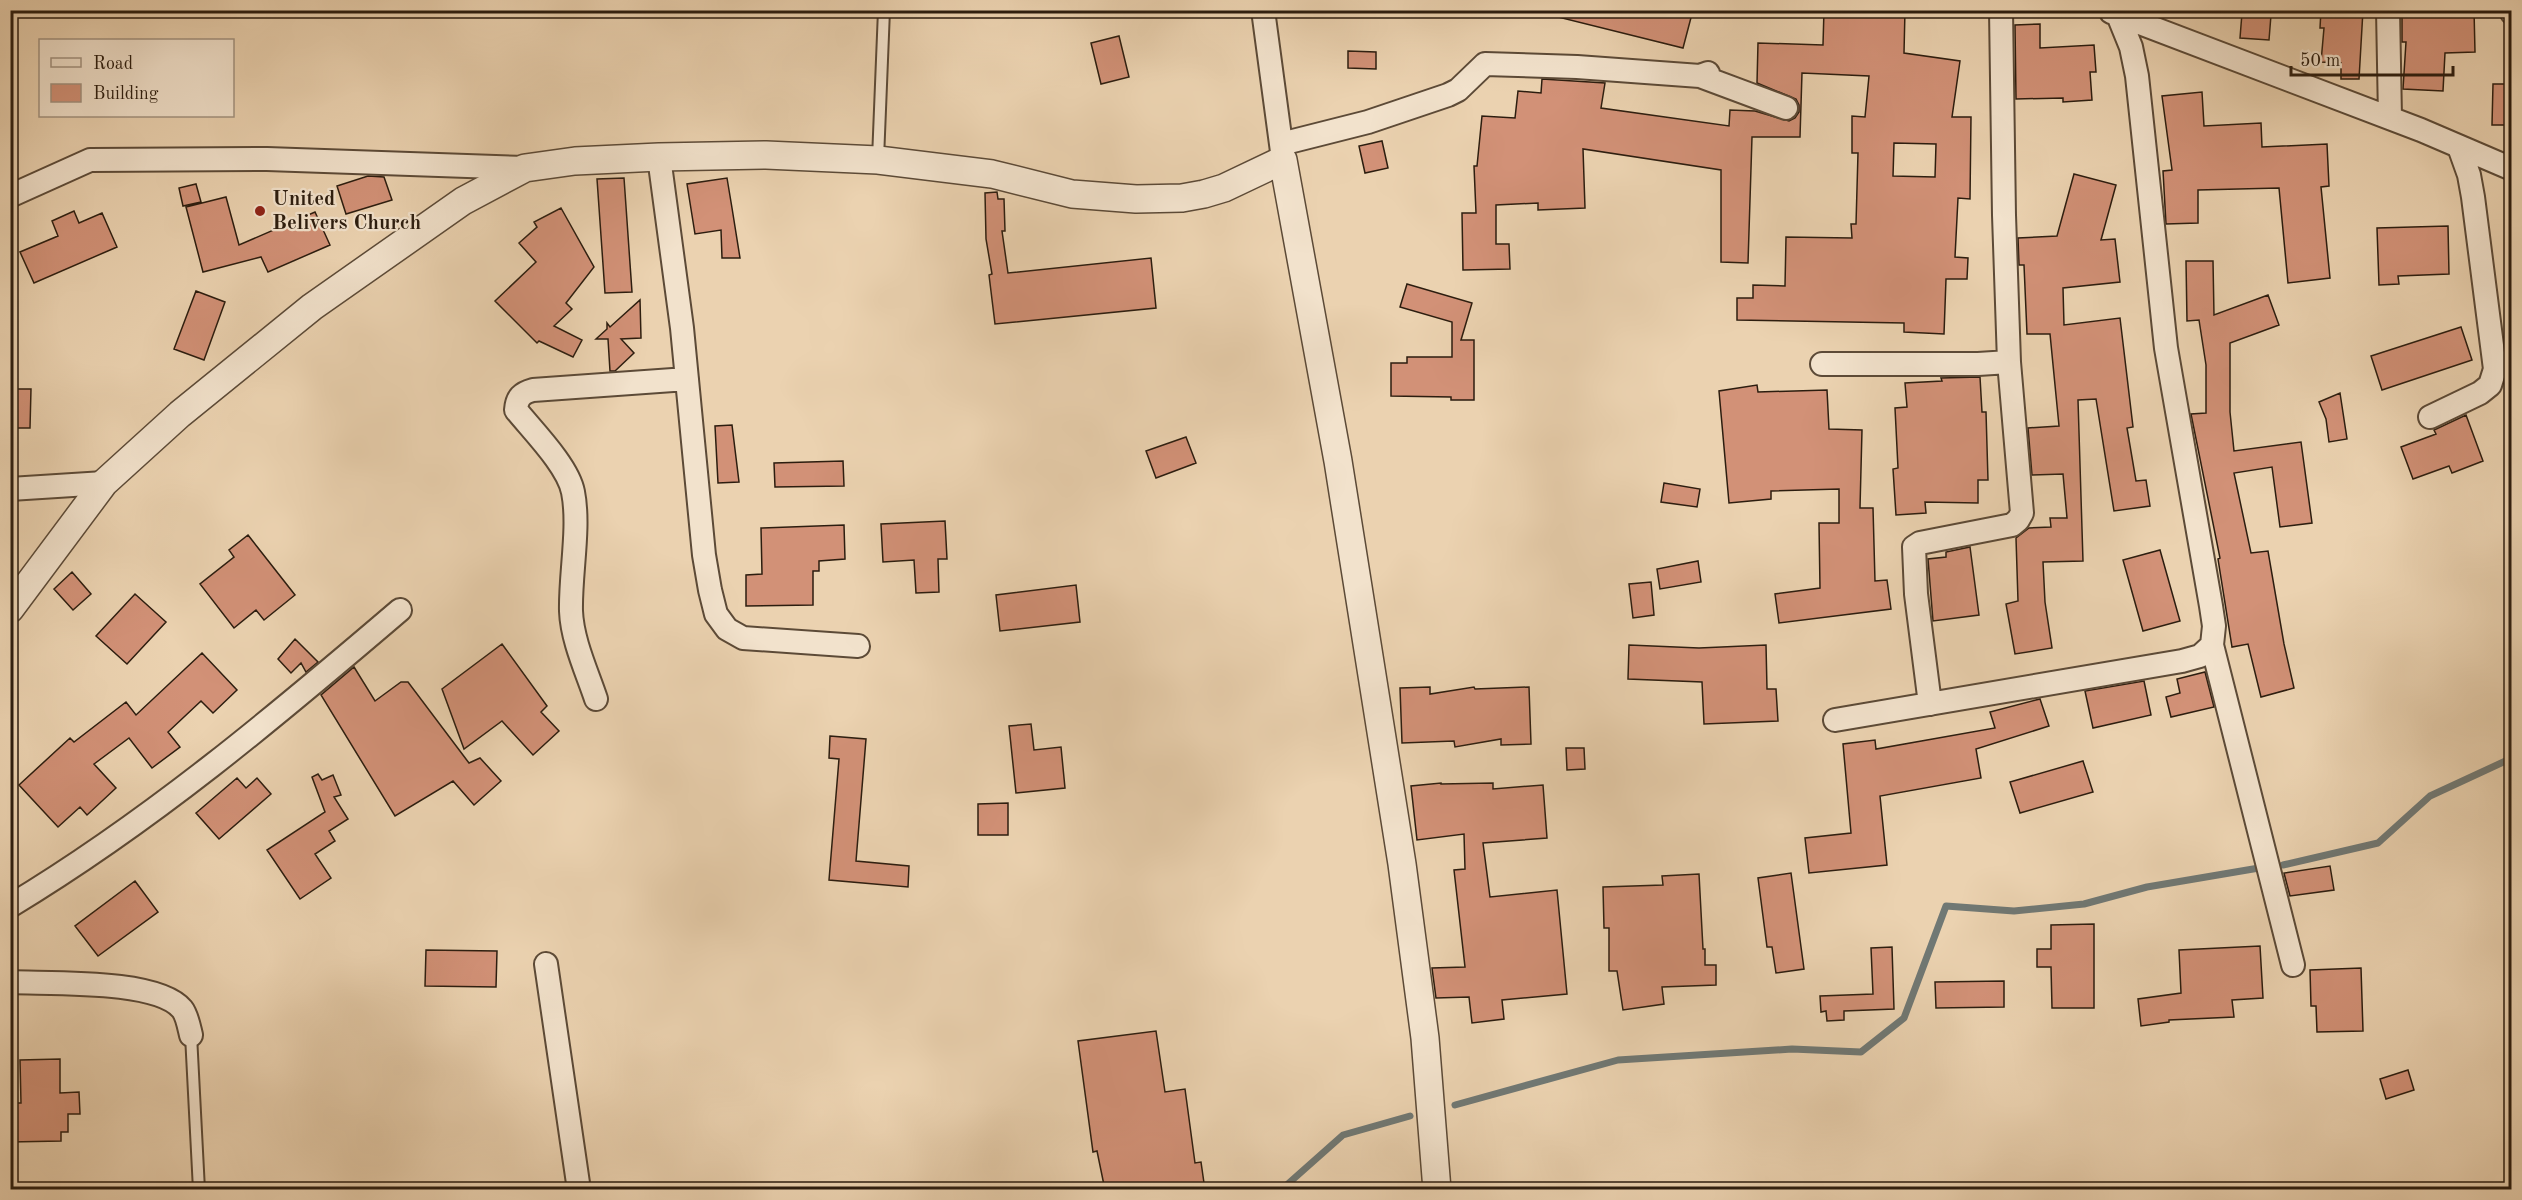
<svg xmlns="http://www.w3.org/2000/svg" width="2522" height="1200" viewBox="0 0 2522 1200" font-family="'Old Standard TT',serif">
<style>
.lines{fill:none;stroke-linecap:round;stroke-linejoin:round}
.stream{stroke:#707874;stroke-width:7}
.building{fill:#d29177;stroke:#2c1d0f;stroke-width:1.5;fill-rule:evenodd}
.service-casing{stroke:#5c4a37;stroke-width:14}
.minor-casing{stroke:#5c4a37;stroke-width:26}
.tertiary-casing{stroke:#5c4a37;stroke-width:30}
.service{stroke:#f2e2cc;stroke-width:10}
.minor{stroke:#f2e2cc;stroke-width:22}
.tertiary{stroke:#f2e2cc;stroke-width:27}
.poi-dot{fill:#8f2418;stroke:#f2e2cc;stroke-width:2}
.labels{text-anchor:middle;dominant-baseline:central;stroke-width:4.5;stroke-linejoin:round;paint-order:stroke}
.poi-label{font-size:21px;font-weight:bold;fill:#2c1d0f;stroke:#f2e2cc;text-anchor:start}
</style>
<rect width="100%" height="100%" fill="#ebd2b0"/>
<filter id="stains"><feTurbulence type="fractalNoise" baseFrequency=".00333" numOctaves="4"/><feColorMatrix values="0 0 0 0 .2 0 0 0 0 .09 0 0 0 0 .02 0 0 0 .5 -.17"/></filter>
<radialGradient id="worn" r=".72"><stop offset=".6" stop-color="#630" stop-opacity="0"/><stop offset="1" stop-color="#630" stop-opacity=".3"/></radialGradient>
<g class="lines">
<path class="stream" d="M2283,865L2378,843L2430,796L2512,758
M1455,1105L1618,1060L1792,1049L1861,1052L1904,1018L1946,906L2014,911L2084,904L2147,887L2259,868
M1281,1190L1343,1135L1410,1116"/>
</g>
<path class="building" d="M1559,10H1693L1683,48L1558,17Z
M1824,10H1905L1904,53L1960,61L1952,117H1971L1970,199L1958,198L1955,257L1968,258L1967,279H1946L1944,334L1904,332V323L1737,320V298H1753V285L1785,286L1786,237L1852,238L1851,224H1856L1858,153H1852V116L1865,117L1869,76L1802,73L1800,137H1752L1748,263L1721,262V170L1583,149L1585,208L1538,210V203L1496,205V244H1509L1510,269L1463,270L1462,213H1476L1474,166H1477L1482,116L1515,118L1518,91L1541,93L1542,79L1605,83L1601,108L1729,126L1730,110L1755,111L1789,121L1795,118L1799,112V105L1796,99L1757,83L1758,43L1823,45ZM1894,143L1936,144L1935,177L1893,176Z
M2321,10H2363L2359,79H2341V63L2321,62L2324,28H2320Z
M2474,10L2475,52L2445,53L2443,91L2403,89L2406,42H2402V11Z
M2242,13L2271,15L2269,40L2240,38Z
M2040,24V48L2094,45L2096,72H2090L2092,100L2063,102V98L2016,99L2015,25Z
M1119,36L1129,77L1101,84L1091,43Z
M1348,51L1376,52V69L1348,68Z
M2493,84H2511V125H2492Z
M2202,92L2204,126L2261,123L2262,147L2327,144L2329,186L2321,187L2330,278L2288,283L2279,188L2198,190V223L2166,224L2163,171L2172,170L2162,96Z
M1382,141L1388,168L1365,173L1359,146Z
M2074,174L2116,185L2101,240L2115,239L2120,282L2063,288L2064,325L2120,318L2133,427L2127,428L2136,481L2146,480L2150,506L2114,511L2096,399L2078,400L2083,561L2043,562L2045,602L2052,648L2015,654L2006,604L2018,601L2016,538L2029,528L2051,527L2050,518H2067L2063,474L2032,475L2028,428L2059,426L2050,334H2027L2024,265H2019L2018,238L2057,236Z
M368,176L384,177L392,200L346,214L337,186Z
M624,178L632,292L605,293L597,179Z
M727,178L732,208L740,258H722L721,230L695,234L687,184Z
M196,184L201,202L183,206L179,188Z
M997,192L998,199H1004L1005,231H1002L1008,273L1151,258L1156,308L995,324L989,275L992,274L986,239L985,193Z
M226,197L239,245L315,212L330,245L268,272L261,257L203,272L186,207Z
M561,208L594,267L566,303L572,309L554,326L582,340L573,357L539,341L537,343L495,301L536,262L519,243L537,227L534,222Z
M74,211L79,223L102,213L117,247L34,283L20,252L58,236L52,221Z
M2448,226L2449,274L2398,276L2399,284L2379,285L2377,228Z
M2186,261H2213L2214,315L2268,295L2279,325L2230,343V412L2234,451L2301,442L2312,523L2280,527L2272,467L2234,473L2251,553L2268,551L2284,644L2294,688L2261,697L2248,644L2232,647L2218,559L2220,558L2191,414L2206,413V365L2199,320L2187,321Z
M1407,284L1472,303L1461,340H1474V400H1451V397L1391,396V363H1407V357H1452V322L1400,307Z
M196,291L225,302L204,360L174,349Z
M640,300L641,338L621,339L634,353L615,371H610L608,339H596L607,329V323L610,327Z
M2461,327L2472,360L2382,390L2371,356Z
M1980,377L1982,412H1986L1988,480H1978V503L1925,502L1926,513L1896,515L1893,469L1898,468L1895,408L1907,407L1905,383L1942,381L1941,378Z
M1757,385L1758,392L1827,390L1829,429L1862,430L1860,508H1873L1875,581L1887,580L1891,609L1779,623L1775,594L1820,588L1819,523H1839V489L1771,491V499L1729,503L1719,391Z
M10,389H31L30,428H10Z
M2340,393L2347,439L2329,442L2326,419L2319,402Z
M2466,415L2483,461L2452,473L2449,466L2413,479L2401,447L2436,434L2434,430Z
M732,425L739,482L718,483L715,426Z
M1186,437L1196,463L1156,478L1146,451Z
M843,461L844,486L775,487L774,463Z
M1664,483L1700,489L1697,507L1661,502Z
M945,521L947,559H938L939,592L916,593L914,560L883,562L881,524Z
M844,525L845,559L819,561V571H813V605L746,606V575L762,574L761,528Z
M248,535L295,595L264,620L256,610L234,628L200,584L234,557L229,550Z
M1970,547L1979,615L1933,621L1928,559L1946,557V552Z
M2160,550L2180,621L2143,631L2123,560Z
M1698,561L1701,582L1660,589L1657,569Z
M72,572L91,594L73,610L54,589Z
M1651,582L1654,615L1633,618L1629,584Z
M1076,585L1080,622L1000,631L996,595Z
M135,594L166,622L127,664L96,636Z
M295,639L318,662L306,672L301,663L291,673L278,659Z
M502,644L547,706L541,712L559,731L533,755L502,721L464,749L442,689Z
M1629,645L1699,648L1766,645L1767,689H1776L1778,721L1704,724L1702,682L1628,679Z
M202,653L237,690L213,713L201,701L168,732L180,747L152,768L129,738L94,764L116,788L87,815L80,807L58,827L19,785L70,738L74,742L126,702L136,715Z
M354,667L375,701L401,682H408L469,763L480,758L501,781L474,805L453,781L395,816L321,695Z
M2205,672L2214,707L2171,717L2166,697L2180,693L2177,679Z
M2144,681L2151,715L2093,728L2085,691Z
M1430,687V694L1474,687L1475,689L1529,687L1531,744L1501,745V739L1455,747L1454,741L1402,743L1400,688Z
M2040,699L2049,726L1976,749L1981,778L1880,796L1887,865L1809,873L1805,838L1851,833L1843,744L1875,740L1876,749L1995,728L1990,712Z
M1031,724L1034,750L1061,747L1065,788L1016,793L1009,726Z
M830,736L866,739L856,861L909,866L908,887L829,880L839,759L829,758Z
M1566,748H1584L1585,769L1567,770Z
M2083,761L2093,792L2020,813L2010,782Z
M318,774L322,780L333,775L341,795L334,797L348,819L329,831L335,841L315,854L331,878L300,899L267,850L325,812L312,777Z
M237,778L246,788L257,778L271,794L219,839L196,813Z
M1441,783V784L1493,783V789L1543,785L1547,838L1483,843L1490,897L1557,890L1567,994L1502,1000L1504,1019L1472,1023L1469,997L1436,998L1432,968L1465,967L1454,870L1465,869L1464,834L1417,840L1411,786Z
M1008,803V835H978V804Z
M2330,866L2334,890L2290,896L2284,873Z
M1791,873L1804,969L1776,973L1772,947H1767L1758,878Z
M1699,874L1703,949H1705V965H1716V985L1662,987L1664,1004L1623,1010L1617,971H1609V928H1604L1603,887L1663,885L1662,876Z
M135,881L158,912L98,956L75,926Z
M2094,924V1008H2052L2051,967H2037V949H2051V925Z
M2260,946L2263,998L2232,1000L2234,1017L2169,1020V1022L2141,1026L2138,999L2181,993L2179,950Z
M1892,947L1894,1009L1844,1011V1020L1827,1021L1826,1011L1821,1012L1820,996L1873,994L1871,948Z
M426,950L497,951L496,987L425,986Z
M2361,968L2363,1031L2317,1032L2316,1006H2311L2310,970Z
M2004,981V1007L1936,1008L1935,982Z
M1156,1031L1165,1092L1185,1089L1195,1163L1201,1162L1205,1190H1105L1097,1151L1093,1152L1078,1041Z
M60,1059V1093L79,1092L80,1114H68V1132H61V1141L10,1142V1103H21L20,1060Z
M2408,1070L2414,1090L2386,1099L2380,1079Z"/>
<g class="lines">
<defs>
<path id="service" d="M878,159L884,10
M191,1035L199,1190"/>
<path id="minor" d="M1263,10L1283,159
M2388,10L2390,118
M2511,10L2512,13
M2111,12L2421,130L2512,169
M1700,76L1786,108
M1281,144L1368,122L1448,95L1458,90L1485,64L1577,67L1700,76L1708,73
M659,157L682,328L704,555L710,590L716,614L727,629L743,638L858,646
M10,196L90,160L267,159L525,168
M1822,364H1978L2009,362
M2430,417L2480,393L2490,385L2495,369L2473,197L2469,175L2459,147
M10,489L104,483
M2212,645L2293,965
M596,699C587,672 572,640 571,611C570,575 580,527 573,492C568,466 533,431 516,410C517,397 522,393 533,390L687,379
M1930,704L1916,594L1914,547L1920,543L2012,525L2018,520L2022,513L2009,362L2004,215L2001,10
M1835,720L2182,661L2200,656L2212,645L2214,626L2211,606L2166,348L2137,76L2131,47L2118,15
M10,906C151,821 276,716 400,610
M546,964L579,1190
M10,982C50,984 157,979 182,1009C187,1015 189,1027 191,1035"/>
<path id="tertiary" d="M10,609L104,483L180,414L312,307L463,201L525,168L575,161L659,157L766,155L878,160L992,174L1072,194L1136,199L1182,198L1204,194L1224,188L1283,160L1338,461L1402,864L1425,1038L1437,1190"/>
</defs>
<use href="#service" class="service-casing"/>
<use href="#minor" class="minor-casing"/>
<use href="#tertiary" class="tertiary-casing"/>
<use href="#service" class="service"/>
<use href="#minor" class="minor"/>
<use href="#tertiary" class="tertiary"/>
</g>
<circle class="poi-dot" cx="260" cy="211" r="6"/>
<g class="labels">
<g class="poi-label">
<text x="272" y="199">United<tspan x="272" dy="24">Belivers Church</tspan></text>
</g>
</g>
<rect width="2522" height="1200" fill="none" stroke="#ebd2b0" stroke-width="36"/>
<rect x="12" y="12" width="2498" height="1176" fill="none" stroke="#2c1d0f" stroke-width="3"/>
<rect x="18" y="18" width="2486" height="1164" fill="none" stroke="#2c1d0f" stroke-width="1.5"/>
<rect x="39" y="39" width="195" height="78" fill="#f2e2cc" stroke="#a39380" stroke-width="1.5"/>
<rect x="51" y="58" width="30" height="9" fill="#f2e2cc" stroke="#a39380" stroke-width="1.5"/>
<text x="93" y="69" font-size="18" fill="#2c1d0f">Road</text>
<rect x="51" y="84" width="30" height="18" fill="#d29177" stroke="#a39380" stroke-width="1.5"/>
<text x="93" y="99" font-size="18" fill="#2c1d0f">Building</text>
<path d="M2291 66v9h162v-9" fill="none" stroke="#2c1d0f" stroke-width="3"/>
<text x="2300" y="66" font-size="18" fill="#2c1d0f" stroke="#f2e2cc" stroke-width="4.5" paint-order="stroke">50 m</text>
<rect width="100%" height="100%" filter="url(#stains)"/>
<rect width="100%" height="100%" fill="url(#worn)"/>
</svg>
